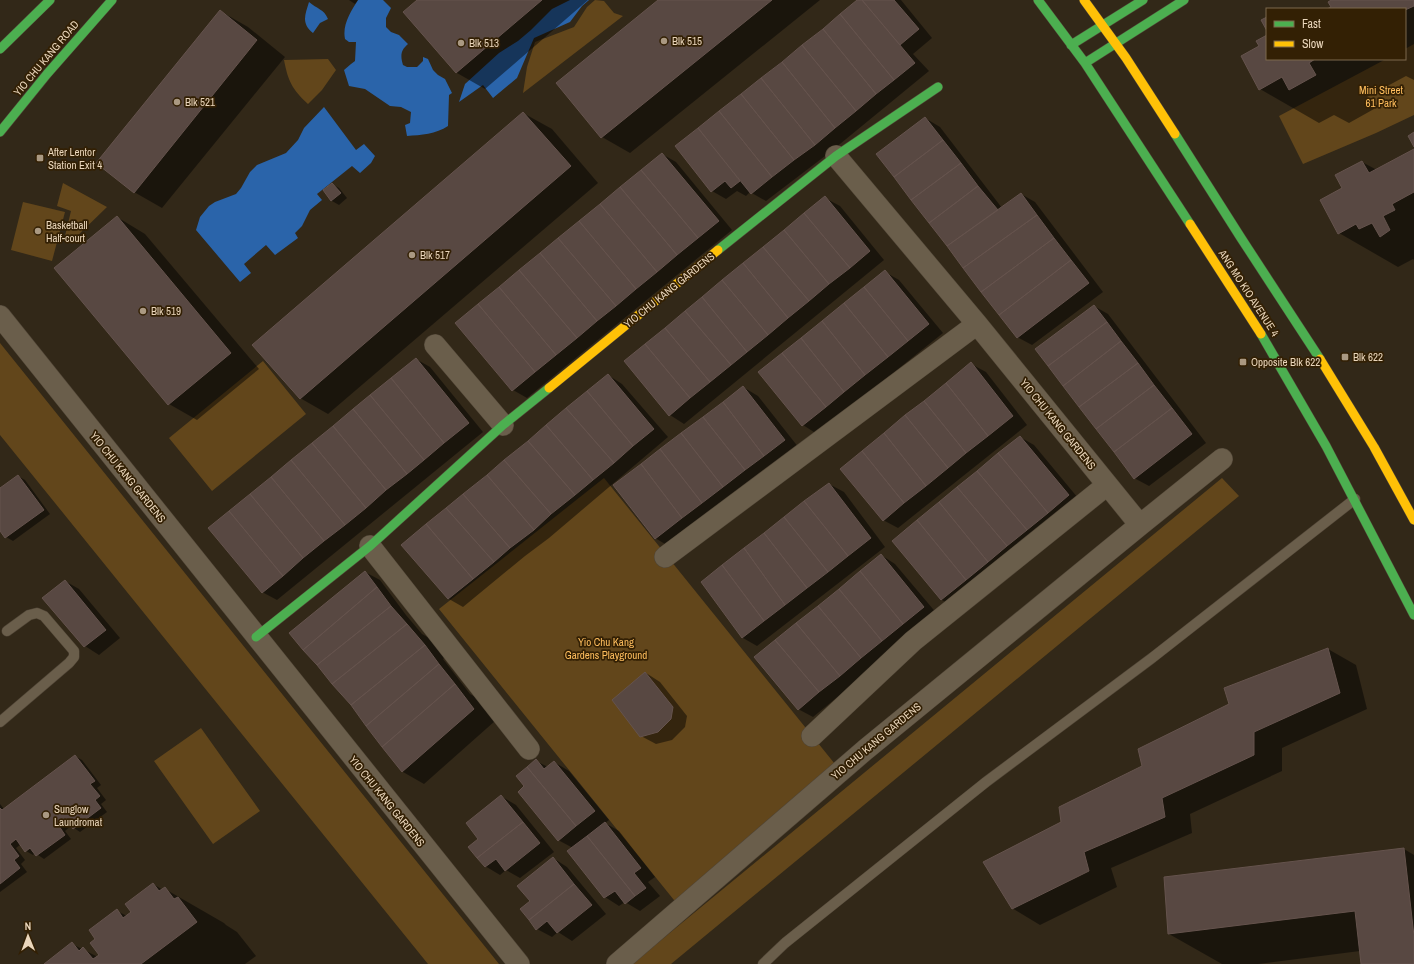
<svg xmlns="http://www.w3.org/2000/svg" width="1414" height="964" viewBox="0 0 1414 964" font-family="'Archivo Narrow',sans-serif">
<style>
.green{fill:#62461b}
.water{fill:#2a64aa}
.shadow{fill:#0007}
.building{fill:#584842;stroke:#65534d}
.lines{fill:none;stroke-linecap:round;stroke-linejoin:round}
.lane-casing{stroke:#504536;stroke-width:11}
.street-casing{stroke:#504536;stroke-width:22}
.fast-casing{stroke:#504536;stroke-width:10}
.slow-casing{stroke:#504536;stroke-width:10}
.lane{stroke:#6a5e4b;stroke-width:10}
.street{stroke:#6a5e4b;stroke-width:21}
.fast{stroke:#4caf50;stroke-width:9}
.slow{stroke:#ffc107;stroke-width:9}
.poi-dot{fill:#aa9982;stroke:#332004;stroke-width:1.5}
.labels{text-anchor:middle;dominant-baseline:central;stroke-width:3.5;stroke-linejoin:round;paint-order:stroke}
.poi-label{font-size:11px;fill:#ead6bb;stroke:#332004;text-anchor:start}
.street-label{font-size:11px;fill:#ead6bb;stroke:#332004}
.park-label{font-size:11px;fill:#febd5d;stroke:#332004}
</style>
<rect width="100%" height="100%" fill="#322818"/>
<path class="green" d="M595,0L604,1L614,13L623,16L523,93L527,67L535,42L574,27L587,7Z
M1414,44V115L1376,133L1303,164L1279,116L1386,59H1405V49Z
M328,59L336,70L322,90L308,104C292,89 288,81 284,60Z
M63,183L107,207L70,243L64,240L71,211L57,206Z
M23,202L65,212L52,261L11,250Z
M0,343L499,964H428L0,435Z
M263,361L306,414L212,491L169,438Z
M604,478L843,774L678,905L439,609Z
M1222,478L1239,496L671,964H632Z
M201,728L260,811L213,844L154,761Z"/>
<path class="water" d="M358,0H383L391,8L386,18V27L391,32L399,35L408,44C401,50 400,55 403,65L407,67H417L423,61V57L428,59L433,70L438,75L445,79L452,93L449,95L448,126C436,134 421,135 407,136L405,125L410,123L411,112L401,107L390,106L365,89L349,86L344,70L351,64L355,61L356,42H349L345,39C342,25 351,11 358,0Z
M570,0H589L582,6L570,22L534,38L517,78L493,98L483,85L459,102L465,84L499,53L518,41L531,30L552,9Z
M309,2C317,9 324,9 328,19L320,23L313,33C301,23 305,15 309,2Z
M324,107L356,150L364,144L375,156L371,163L360,173L352,166L317,194L322,200L310,210L302,226L295,233L298,238L275,255L266,245L244,264L251,273L240,282L196,230L200,217L209,206L215,202L236,194L241,188L250,172L257,165L286,153L298,140L304,128Z"/>
<path class="shadow" d="M349,0H358L355,4Z
M419,0H588L485,89L457,73L404,12Z
M660,0H820L630,153L602,137Z
M859,0H901L932,38L913,54L929,71L829,153L766,201L750,192L746,196L737,191L726,199L712,191L676,146Z
M1333,0H1414V80L1406,76L1367,97L1374,109L1349,123L1334,115L1319,123L1260,89V46L1267,36V59H1405V9H1329L1333,7Z
M220,11L248,27L285,57L162,208L134,192Z
M523,113L552,129L598,183L328,414L300,398Z
M925,118L940,127L1002,208L1021,194L1035,202L1103,292L1032,345L1017,337Z
M1414,150V260L1413,259L1398,267L1339,233L1362,162L1377,170Z
M662,154L676,162L732,230L527,398L513,390Z
M332,184L339,188L347,198L339,205L332,201L324,190Z
M825,198L840,206L884,260L684,424L670,415Z
M117,217L145,234L259,369L197,420L169,404Z
M885,272L899,280L943,333L817,434L803,425L760,373Z
M1094,306L1108,314L1206,443L1149,486L1134,478Z
M416,359L430,367L483,432L277,600L262,592Z
M971,364L986,372L1027,425L898,528L883,520Z
M608,375L622,384L668,437L549,538L525,556L463,607L449,599L402,545Z
M743,387L758,396L799,448L670,547L655,538Z
M1020,437L1034,445L1083,504L956,608L942,600L893,541Z
M18,476L25,480L50,514L13,541L6,537L0,529V489Z
M829,484L844,492L885,547L757,646L743,638L702,582Z
M881,555L895,564L938,615L813,717L798,709Z
M365,572L380,580L406,615L422,634L429,638L445,657L443,659L470,694L477,698L495,721L424,784L403,772L383,746Z
M65,581L79,589L120,638L99,655L85,646Z
M1328,649L1356,665L1367,709L1282,748V771L1190,814L1192,833L1111,868L1117,887L1040,925L1012,908L1062,822L1144,767L1231,705Z
M646,673L660,682L687,716L685,727L672,740L656,744L641,736Z
M75,756L82,760L101,785L97,788L106,800L101,804L107,812L80,832L71,826L65,831L71,839L44,859L35,853L33,855L26,851L21,844L16,848L25,860L21,864L27,872L0,892V804L4,809Z
M536,761L548,767L554,762L569,771L609,820L605,823L619,831L655,877L648,882L660,896L640,911L625,902L619,906L605,897L569,851L573,848L558,840L526,787Z
M501,796L516,805L554,852L520,878L506,870L500,875L485,866L480,839Z
M1404,849L1414,855V964H1362L1360,951L1258,964H1222L1169,934Z
M553,858L567,867L606,914L572,941L558,932L552,937L537,929L531,902Z
M153,884L163,890L165,889L224,923L226,925L237,932L256,956L245,964H45L72,944L98,957L100,955L96,939L117,911L127,916L132,912Z"/>
<path class="building" d="M417,0H542L456,73L403,12Z
M658,0H772L601,138L556,83Z
M857,0H862L915,63L894,80L840,14Z
M862,0H894L919,29L900,45Z
M1331,0H1414V6L1405,10V9H1327L1331,7L1328,2Z
M220,10L257,40L134,193L96,163Z
M840,14L894,80L876,94L823,29Z
M1267,17V31L1261,20Z
M823,29L876,94L856,111L802,45Z
M1267,35V59H1315L1309,63L1316,75L1289,90L1282,77L1259,90L1241,56L1259,46L1256,41Z
M802,45L856,111L835,128L782,62Z
M782,62L835,128L815,145L761,78Z
M761,78L815,145L794,160L741,94Z
M741,94L794,160L772,177L719,111Z
M719,111L772,177L751,194L698,128Z
M523,112L571,166L300,399L252,345Z
M925,117L943,140L894,177L876,154Z
M698,128L740,181L731,188L725,181L711,192L675,146Z
M1414,132V147L1408,136Z
M943,140L961,163L911,200L894,177Z
M1414,149V192L1392,204L1395,210L1383,216L1390,230L1380,237L1372,223L1359,229L1356,224L1338,234L1320,200L1342,188L1335,175L1362,161L1369,173Z
M662,153L719,221L698,238L641,170Z
M961,163L978,186L929,223L911,200Z
M641,170L698,238L677,255L620,187Z
M332,183L341,193L331,201L323,190Z
M978,186L998,210L947,246L929,223Z
M620,187L677,255L657,272L600,204Z
M1021,193L1037,215L963,268L947,246Z
M825,196L870,251L850,268L804,213Z
M600,204L657,272L636,289L579,221Z
M804,213L850,268L829,284L784,230Z
M1037,215L1054,238L981,292L963,268Z
M117,216L231,353L168,405L54,268Z
M579,221L636,289L616,306L558,238Z
M784,230L829,284L809,301L763,247Z
M558,238L616,306L597,321L540,253Z
M1054,238L1071,260L999,315L981,292Z
M763,247L809,301L788,318L743,263Z
M540,253L597,321L577,338L519,270Z
M1071,260L1089,283L1017,338L999,315Z
M743,263L788,318L768,335L722,280Z
M519,270L577,338L556,355L499,287Z
M885,270L929,324L908,341L864,287Z
M722,280L768,335L747,352L702,297Z
M499,287L556,355L535,372L478,304Z
M864,287L908,341L888,357L844,303Z
M702,297L747,352L731,365L685,311Z
M844,303L888,357L865,375L822,321Z
M478,304L535,372L512,391L455,323Z
M1094,305L1107,322L1048,366L1035,349Z
M685,311L731,365L710,382L665,328Z
M822,321L865,375L844,392L801,338Z
M1107,322L1121,341L1063,386L1048,366Z
M665,328L710,382L690,398L645,344Z
M801,338L844,392L826,407L782,353Z
M1121,341L1138,363L1079,407L1063,386Z
M645,344L690,398L669,416L624,361Z
M782,353L826,407L802,426L758,372Z
M416,358L469,423L444,443L391,378Z
M971,362L1013,416L988,436L946,383Z
M1138,363L1154,385L1096,429L1079,407Z
M608,374L654,429L633,446L587,391Z
M391,378L444,443L424,460L370,395Z
M946,383L988,436L966,453L924,401Z
M1154,385L1172,408L1114,452L1096,429Z
M743,386L785,440L764,456L723,402Z
M587,391L633,446L614,463L566,408Z
M370,395L424,460L407,474L353,409Z
M924,401L966,453L948,468L905,415Z
M723,402L764,456L745,470L703,417Z
M566,408L614,463L593,480L546,425Z
M1172,408L1192,434L1134,479L1114,452Z
M353,409L407,474L386,490L333,426Z
M905,415L948,468L926,486L884,433Z
M703,417L745,470L723,487L681,433Z
M546,425L593,480L575,495L528,441Z
M333,426L386,490L366,508L312,443Z
M681,433L723,487L702,503L660,449Z
M884,433L926,486L904,503L862,451Z
M1020,436L1069,495L1048,513L998,453Z
M528,441L575,495L551,514L504,460Z
M312,443L366,508L345,525L291,460Z
M660,449L702,503L682,518L641,464Z
M862,451L904,503L883,521L840,469Z
M998,453L1048,513L1027,530L977,471Z
M291,460L345,525L324,541L271,477Z
M504,460L551,514L534,530L487,475Z
M641,464L682,518L655,539L613,485Z
M977,471L1027,530L1007,546L957,487Z
M18,475L44,510L5,538L0,531V488Z
M487,475L534,530L510,548L463,494Z
M271,477L324,541L303,558L250,494Z
M829,483L871,538L848,556L804,501Z
M957,487L1007,546L988,562L939,502Z
M250,494L303,558L283,576L229,511Z
M463,494L510,548L494,562L446,508Z
M804,501L848,556L828,572L784,517Z
M939,502L988,562L966,580L917,520Z
M446,508L494,562L473,579L426,524Z
M229,511L283,576L262,593L208,528Z
M784,517L828,572L807,588L764,533Z
M917,520L966,580L941,600L892,541Z
M426,524L473,579L448,599L401,545Z
M764,533L807,588L785,605L744,548Z
M744,548L785,605L764,621L722,565Z
M881,554L924,607L903,624L860,571Z
M722,565L764,621L742,638L701,582Z
M365,571L377,587L303,650L289,633Z
M860,571L903,624L882,641L839,589Z
M65,580L106,630L84,647L42,598Z
M377,587L391,606L317,665L303,650Z
M839,589L882,641L861,658L818,606Z
M391,606L407,624L332,684L317,665Z
M818,606L861,658L840,676L796,623Z
M796,623L840,676L819,692L775,640Z
M407,624L425,645L351,705L332,684Z
M775,640L819,692L798,710L754,657Z
M425,645L439,664L366,726L351,705Z
M1328,648L1340,693L1254,732V755L1162,798L1165,817L1084,852L1089,871L1012,909L983,862L1061,822L1059,807L1142,766L1138,749L1229,704L1224,688Z
M439,664L455,684L382,747L366,726Z
M645,672L673,707L671,719L658,732L640,737L612,700Z
M455,684L474,709L402,772L382,747Z
M75,755L95,781L90,784L100,796L95,800L101,808L73,829L66,821L59,826L65,835L36,856L30,848L25,852L16,839L10,844L19,856L14,860L20,868L0,884V808L2,810Z
M536,759L544,769L554,761L595,811L576,826L527,767Z
M527,767L576,826L558,841L518,792L524,786L516,776Z
M501,795L523,822L477,858L468,847L478,839L466,823Z
M523,822L540,843L505,871L496,859L485,867L477,858Z
M605,822L641,868L634,873L646,888L635,896L587,836Z
M587,836L635,896L625,904L615,891L604,898L567,851Z
M1404,848L1414,936V964H1361L1355,911L1168,934L1164,877Z
M553,857L574,884L529,920L520,909L530,901L517,886Z
M153,883L159,891L165,887L174,899L178,897L197,922L141,964H44L72,942L79,951L83,947L93,959L99,955L90,943L95,939L89,930L117,909L123,918L131,912L125,904Z
M574,884L592,905L557,933L547,921L536,930L529,920Z"/>
<g class="lines">
<defs>
<path id="lane" d="M0,722L69,663L74,657V651L44,616L37,613L29,615L7,631
M763,964L785,943L986,782L1152,658L1355,499"/>
<path id="street" d="M836,156L977,324L1140,525
M0,316L519,964
M435,345L503,425
M370,546L529,749
M665,557L977,324
M812,736L913,641L1107,485
M617,964L865,750L1140,525L1222,459"/>
<path id="fast" d="M1038,0L1085,63L1190,224
M1071,45L1143,0
M0,49L50,0
M1085,63L1184,0
M0,132L47,74L112,0
M1175,134L1241,238L1320,359
M718,250L836,156L938,87
M1261,334L1326,446L1414,615
M256,637L370,546L503,425L549,388"/>
<path id="slow" d="M1084,0L1126,58L1175,134
M1190,224L1261,334
M1320,359L1374,447L1414,520
M549,388L718,250"/>
</defs>
<use href="#lane" class="lane-casing"/>
<use href="#street" class="street-casing"/>
<use href="#fast" class="fast-casing"/>
<use href="#slow" class="slow-casing"/>
<use href="#lane" class="lane"/>
<use href="#street" class="street"/>
<use href="#fast" class="fast"/>
<use href="#slow" class="slow"/>
</g>
<g class="poi-dot">
<circle cx="664" cy="41" r="4"/>
<circle cx="461" cy="43" r="4"/>
<circle cx="177" cy="102" r="4"/>
<rect x="36" y="154" width="8" height="8" rx="2"/>
<circle cx="38" cy="231" r="4"/>
<circle cx="412" cy="255" r="4"/>
<circle cx="143" cy="311" r="4"/>
<rect x="1341" y="353" width="8" height="8" rx="2"/>
<rect x="1239" y="358" width="8" height="8" rx="2"/>
<circle cx="46" cy="815" r="4"/>
</g>
<g class="labels">
<g class="poi-label">
<text x="672" y="41">Blk 515</text>
<text x="469" y="43">Blk 513</text>
<text x="185" y="102">Blk 521</text>
<text x="48" y="152">After Lentor<tspan x="48" dy="13">Station Exit 4</tspan></text>
<text x="46" y="225">Basketball<tspan x="46" dy="13">Half-court</tspan></text>
<text x="420" y="255">Blk 517</text>
<text x="151" y="311">Blk 519</text>
<text x="1353" y="357">Blk 622</text>
<text x="1251" y="362">Opposite Blk 622</text>
<text x="54" y="809">Sunglow<tspan x="54" dy="13">Laundromat</tspan></text>
</g>
<g class="street-label">
<text transform="translate(46 58) rotate(-50)">YIO CHU KANG ROAD</text>
<text transform="translate(669 290) rotate(-39)">YIO CHU KANG GARDENS</text>
<text transform="translate(1249 293) rotate(57)">ANG MO KIO AVENUE 4</text>
<text transform="translate(1058 424) rotate(51)">YIO CHU KANG GARDENS</text>
<text transform="translate(128 477) rotate(51)">YIO CHU KANG GARDENS</text>
<text transform="translate(876 741) rotate(-40)">YIO CHU KANG GARDENS</text>
<text transform="translate(387 801) rotate(51)">YIO CHU KANG GARDENS</text>
</g>
<g class="park-label">
<text x="1381" y="90">Mini Street<tspan x="1381" dy="13">61 Park</tspan></text>
<text x="606" y="642">Yio Chu Kang<tspan x="606" dy="13">Gardens Playground</tspan></text>
</g>
</g>
<rect x="1266" y="8" width="140" height="52" fill="#332004" stroke="#7c694d"/>
<rect x="1274" y="21" width="20" height="6" fill="#4caf50" stroke="#7c694d"/>
<text x="1302" y="28" font-size="12" fill="#ead6bb">Fast</text>
<rect x="1274" y="41" width="20" height="6" fill="#ffc107" stroke="#7c694d"/>
<text x="1302" y="48" font-size="12" fill="#ead6bb">Slow</text>
<g transform="translate(28 936) rotate(359)" stroke="#332004" stroke-width="3" paint-order="stroke">
<path d="M0-3L7 15L0 10L-7 15Z" fill="#ead6bb"/>
<text y="-6" font-size="11" font-weight="bold" text-anchor="middle" fill="#ead6bb">N</text>
</g>
</svg>
